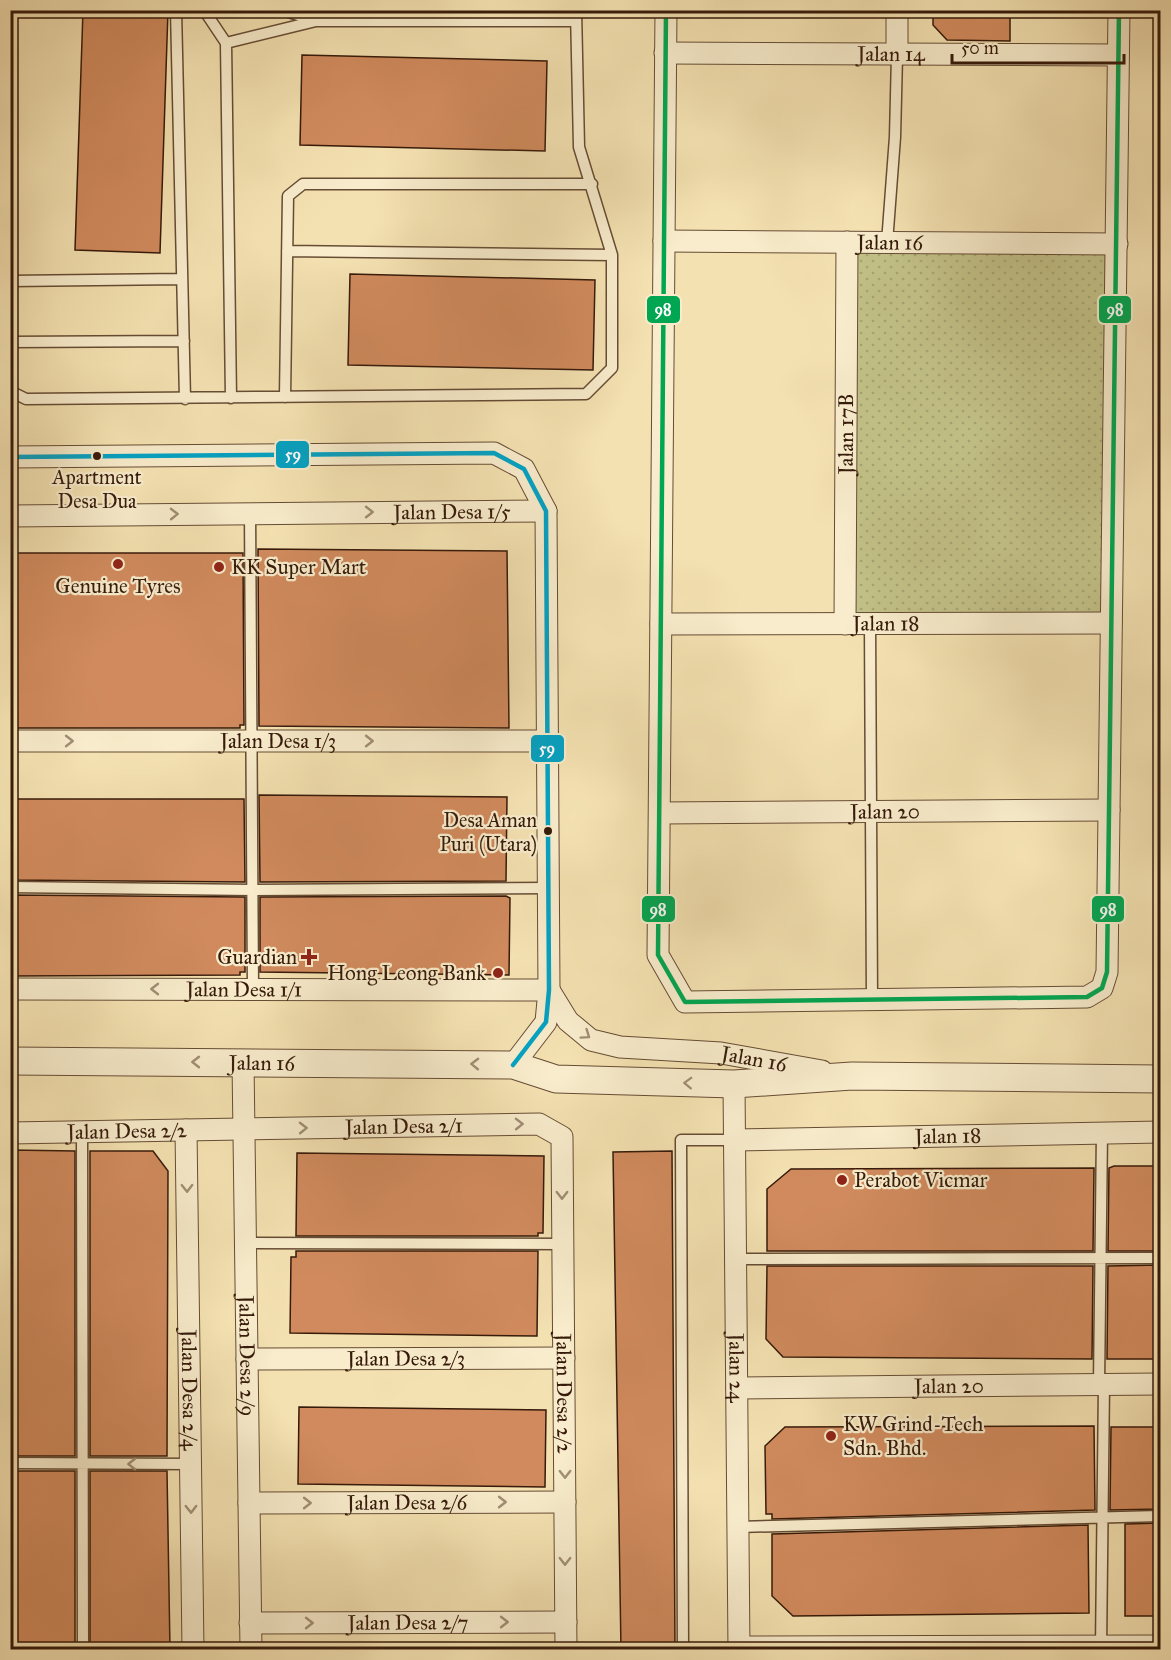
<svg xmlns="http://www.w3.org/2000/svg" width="1171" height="1660" viewBox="0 0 1171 1660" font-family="'IM FELL Great Primer',serif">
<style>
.grass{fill:url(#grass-dots);stroke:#7c6e48;stroke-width:1.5}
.building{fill:#d08a5d;stroke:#361a0a;stroke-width:1.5}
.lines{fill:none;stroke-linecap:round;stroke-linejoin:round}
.service-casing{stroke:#664c34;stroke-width:13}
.minor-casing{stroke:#664c34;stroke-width:23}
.tertiary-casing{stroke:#664c34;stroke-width:29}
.service{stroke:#f8eccc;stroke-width:10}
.minor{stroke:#f8eccc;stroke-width:21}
.tertiary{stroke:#f8eccc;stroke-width:27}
.bus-1-casing{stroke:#f8eccc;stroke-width:9}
.bus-2-casing{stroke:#f8eccc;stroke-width:9}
.bus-1{stroke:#03a2c4;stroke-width:4.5}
.bus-2{stroke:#00a651;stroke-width:4.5}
.oneway{stroke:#a18e75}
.bus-dot{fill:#361a0a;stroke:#f8eccc;stroke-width:2}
.poi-dot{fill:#8f2418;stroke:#f8eccc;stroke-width:2}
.labels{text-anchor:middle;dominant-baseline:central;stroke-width:4.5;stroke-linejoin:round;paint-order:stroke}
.bus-label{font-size:20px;fill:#361a0a;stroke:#f8eccc}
.street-label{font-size:21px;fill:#361a0a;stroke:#f8eccc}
.poi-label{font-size:21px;fill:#361a0a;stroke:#f8eccc;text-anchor:start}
.line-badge{stroke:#f8eccc;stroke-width:2}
.badge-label{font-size:16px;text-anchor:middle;font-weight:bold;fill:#fff}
</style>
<defs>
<pattern id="grass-dots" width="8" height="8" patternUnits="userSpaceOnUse" patternTransform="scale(1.5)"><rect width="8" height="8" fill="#c2c187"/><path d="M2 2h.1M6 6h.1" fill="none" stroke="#a7a573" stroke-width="1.8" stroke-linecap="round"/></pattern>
</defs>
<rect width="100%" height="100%" fill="#f4e1b1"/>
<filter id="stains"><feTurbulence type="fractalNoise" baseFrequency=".00333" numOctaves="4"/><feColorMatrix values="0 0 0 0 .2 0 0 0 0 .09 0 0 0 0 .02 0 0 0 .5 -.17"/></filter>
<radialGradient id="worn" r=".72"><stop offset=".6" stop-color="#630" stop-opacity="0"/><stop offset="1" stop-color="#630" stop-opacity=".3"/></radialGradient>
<path class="grass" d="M847,242L1117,244L1111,623L845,624Z"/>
<path class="building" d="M83,10H168L160,253L75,250Z
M933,10H1010V41L947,40L933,25Z
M302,55L547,61L545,151L300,145Z
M350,274L595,280L593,370L348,365Z
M258,549L507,551L509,728L259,726Z
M10,553H243L244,725H240V728H10Z
M259,795L507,797L506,881L260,882Z
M10,799H244L245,882L10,880Z
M10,895L245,897V972H240V975L10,976Z
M506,896L510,898L509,975L260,972V897Z
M10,1150L75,1151V1456H10Z
M90,1151H153L168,1171L167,1456H90Z
M672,1151L675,1650H621L613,1152Z
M297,1153L544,1156L543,1233H538V1236H296Z
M1114,1166H1161V1251H1108L1109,1168Z
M1094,1168L1093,1251H767V1189L791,1169Z
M296,1251H538L537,1336L290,1333L291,1257H296Z
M1161,1265V1359H1107L1108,1266Z
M767,1266H1093L1092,1359L783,1357L766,1339Z
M299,1407L546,1410L545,1487L298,1484Z
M785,1427L1094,1426L1095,1510L772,1519V1514H766L765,1446Z
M1111,1427H1161V1509L1110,1510Z
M10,1471H75V1650H10Z
M90,1471H167L170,1650H90Z
M1161,1523V1616H1125V1524Z
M1088,1525L1089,1613L793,1616L772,1596V1534Z"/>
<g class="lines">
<defs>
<path id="service" d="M176,10L185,399
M204,10L226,43L231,398
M336,10L316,21H576
M451,20L468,10
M226,43L316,21L283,10
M887,243L895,137L897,55
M287,251L612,255
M10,281L181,279
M10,342L184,341
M10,391L26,399L586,394L612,368V255L579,147L576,10
M285,397L288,196L303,184H592
M250,512L253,990
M870,624L872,1000
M10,887L253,890L549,888
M82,1132L83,1650
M246,1243L562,1244
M736,1259L1160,1258
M1099,1384L1102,1132
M10,1463L190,1464
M738,1527L1160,1516
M1101,1649L1104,1384
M683,1650L681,1140H735"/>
<g id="minor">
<path d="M666,10L658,955L685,1002L1087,997L1102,988L1107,972L1119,10"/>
<path id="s1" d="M665,53L1118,55"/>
<path d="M897,55V10"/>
<path id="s2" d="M664,241L1117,244"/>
<path d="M10,457L494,453L524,469L546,511L549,990L546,1022L513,1065"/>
<path id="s3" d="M10,516L546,511"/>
<path id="s4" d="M661,624L1111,623"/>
<path id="s5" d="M845,624L847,242"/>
<path id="s6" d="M10,741H548"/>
<path id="s7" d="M660,813L1109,810"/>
<path id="s8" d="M10,989L549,990"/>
<path id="s9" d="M549,990L568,1021L591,1040L620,1047L721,1053L822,1071"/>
<path id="s10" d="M243,1062L251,1650"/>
<path id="s11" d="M734,1084L739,1650"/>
<path id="s12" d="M186,1130L193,1650"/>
<path id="s13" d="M10,1133L539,1124L562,1137L566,1650"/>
<path id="s14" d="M735,1140L1160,1132"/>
<path id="s15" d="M247,1359L564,1358"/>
<path id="s16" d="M737,1388L1160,1384"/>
<path id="s17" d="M249,1503L565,1502"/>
<path id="s18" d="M250,1623L566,1622"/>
<path d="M739,1647L1160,1646"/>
</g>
<g id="tertiary">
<path id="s19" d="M10,1061L513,1065L556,1079L734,1084L852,1076L1160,1079"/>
</g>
</defs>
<use href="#service" class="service-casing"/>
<use href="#minor" class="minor-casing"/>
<use href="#tertiary" class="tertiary-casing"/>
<use href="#service" class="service"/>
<use href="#minor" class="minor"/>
<use href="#tertiary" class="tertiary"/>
<defs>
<path id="bus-1" d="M10,457L494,453L524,469L546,511L549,990L546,1022L513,1065"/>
<path id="bus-2" d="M666,10L658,955L685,1002L1087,997L1102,988L1107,972L1119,10"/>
</defs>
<use href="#bus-1" class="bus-1-casing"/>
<use href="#bus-2" class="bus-2-casing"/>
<use href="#bus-1" class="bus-1"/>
<use href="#bus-2" class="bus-2"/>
</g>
<defs><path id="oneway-chevron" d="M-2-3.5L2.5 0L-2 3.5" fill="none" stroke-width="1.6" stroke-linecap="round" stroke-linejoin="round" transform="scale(1.5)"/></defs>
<g class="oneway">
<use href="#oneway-chevron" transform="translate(369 512)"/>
<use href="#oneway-chevron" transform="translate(174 514) rotate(-1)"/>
<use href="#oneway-chevron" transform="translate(69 741)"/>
<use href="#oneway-chevron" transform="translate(369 741)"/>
<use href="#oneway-chevron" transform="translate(155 989) rotate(-180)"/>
<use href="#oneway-chevron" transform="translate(586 1035) rotate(35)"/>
<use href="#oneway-chevron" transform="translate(196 1062) rotate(-180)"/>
<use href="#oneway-chevron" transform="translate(475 1064) rotate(-179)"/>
<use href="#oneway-chevron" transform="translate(688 1083) rotate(-178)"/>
<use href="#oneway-chevron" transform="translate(519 1124) rotate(-1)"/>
<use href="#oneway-chevron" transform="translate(303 1128) rotate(-1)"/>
<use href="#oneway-chevron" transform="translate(187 1188) rotate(89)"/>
<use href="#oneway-chevron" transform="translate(562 1195) rotate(90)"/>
<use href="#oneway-chevron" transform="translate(132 1464) rotate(-180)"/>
<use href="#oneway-chevron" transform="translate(565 1474) rotate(90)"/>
<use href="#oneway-chevron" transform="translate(502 1502)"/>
<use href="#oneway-chevron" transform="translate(307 1503)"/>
<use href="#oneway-chevron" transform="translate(191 1509) rotate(89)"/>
<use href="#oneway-chevron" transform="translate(565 1561) rotate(90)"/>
<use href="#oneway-chevron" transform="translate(504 1622)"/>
<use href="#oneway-chevron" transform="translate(309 1623)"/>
</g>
<g class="bus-dot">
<circle cx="97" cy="456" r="5"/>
<circle cx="548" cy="831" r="5"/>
</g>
<g class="poi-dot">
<circle cx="118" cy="564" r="6"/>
<circle cx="219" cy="567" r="6"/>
<path d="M306 948h6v6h6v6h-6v6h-6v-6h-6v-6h6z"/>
<circle cx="498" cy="973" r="6"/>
<circle cx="842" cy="1180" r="6"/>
<circle cx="831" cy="1436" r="6"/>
</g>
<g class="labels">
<g class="bus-label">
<text x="97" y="477">Apartment<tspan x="97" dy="24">Desa Dua</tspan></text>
<text x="537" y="820" text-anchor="end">Desa Aman<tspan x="537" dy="24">Puri (Utara)</tspan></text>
</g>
<g class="street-label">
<text stroke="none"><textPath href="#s1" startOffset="226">Jalan 14</textPath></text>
<text stroke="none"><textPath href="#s2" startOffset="226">Jalan 16</textPath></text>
<text stroke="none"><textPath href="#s5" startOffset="190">Jalan 17B</textPath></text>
<text stroke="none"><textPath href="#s3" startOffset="442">Jalan Desa 1/5</textPath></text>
<text stroke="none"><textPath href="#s4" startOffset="225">Jalan 18</textPath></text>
<text stroke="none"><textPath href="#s6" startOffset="268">Jalan Desa 1/3</textPath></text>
<text stroke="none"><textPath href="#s7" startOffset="225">Jalan 20</textPath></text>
<text stroke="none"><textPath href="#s8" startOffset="234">Jalan Desa 1/1</textPath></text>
<text stroke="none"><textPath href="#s9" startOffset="231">Jalan 16</textPath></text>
<text stroke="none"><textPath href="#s19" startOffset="252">Jalan 16</textPath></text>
<text stroke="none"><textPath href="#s13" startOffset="394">Jalan Desa 2/1</textPath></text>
<text stroke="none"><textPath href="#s13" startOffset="117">Jalan Desa 2/2</textPath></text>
<text stroke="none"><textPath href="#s14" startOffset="213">Jalan 18</textPath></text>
<text stroke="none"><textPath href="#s10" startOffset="294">Jalan Desa 2/9</textPath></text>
<text stroke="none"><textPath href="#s15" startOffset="159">Jalan Desa 2/3</textPath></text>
<text stroke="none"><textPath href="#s11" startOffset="284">Jalan 24</textPath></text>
<text stroke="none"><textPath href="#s16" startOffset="212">Jalan 20</textPath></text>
<text stroke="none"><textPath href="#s12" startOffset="260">Jalan Desa 2/4</textPath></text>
<text stroke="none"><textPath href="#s13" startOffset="812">Jalan Desa 2/2</textPath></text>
<text stroke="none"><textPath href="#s17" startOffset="158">Jalan Desa 2/6</textPath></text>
<text stroke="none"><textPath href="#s18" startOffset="158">Jalan Desa 2/7</textPath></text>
</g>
<g class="poi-label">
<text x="231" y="567">KK Super Mart</text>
<text x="118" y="586" text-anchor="middle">Genuine Tyres</text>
<text x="297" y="957" text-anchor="end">Guardian</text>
<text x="486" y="973" text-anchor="end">Hong Leong Bank</text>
<text x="854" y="1180">Perabot Vicmar</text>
<text x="843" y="1424">KW Grind-Tech<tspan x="843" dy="24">Sdn. Bhd.</tspan></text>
</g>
</g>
<g class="line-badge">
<rect x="1098" y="295" width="34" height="29" rx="6" fill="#00a651"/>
<rect x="646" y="295" width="35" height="29" rx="6" fill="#00a651"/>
<rect x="275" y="440" width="35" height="29" rx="6" fill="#03a2c4"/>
<rect x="530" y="734" width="35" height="29" rx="6" fill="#03a2c4"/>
<rect x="1091" y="895" width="34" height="28" rx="6" fill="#00a651"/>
<rect x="641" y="895" width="35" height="28" rx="6" fill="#00a651"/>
</g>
<g class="badge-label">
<text x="1115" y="315">98</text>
<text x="663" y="315">98</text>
<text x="293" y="460">59</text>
<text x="547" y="754">59</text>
<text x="1108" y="915">98</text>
<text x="658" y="915">98</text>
</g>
<rect width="1171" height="1660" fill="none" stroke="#f4e1b1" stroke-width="36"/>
<rect x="12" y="12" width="1147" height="1636" fill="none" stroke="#361a0a" stroke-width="3"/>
<rect x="18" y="18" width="1135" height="1624" fill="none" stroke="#361a0a" stroke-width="1.5"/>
<path d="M952 54v9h172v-9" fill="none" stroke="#361a0a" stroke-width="3"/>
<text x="961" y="54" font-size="18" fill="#361a0a" stroke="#f8eccc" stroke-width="4.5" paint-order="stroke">50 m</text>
<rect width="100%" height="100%" filter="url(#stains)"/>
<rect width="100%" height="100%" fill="url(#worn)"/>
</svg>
